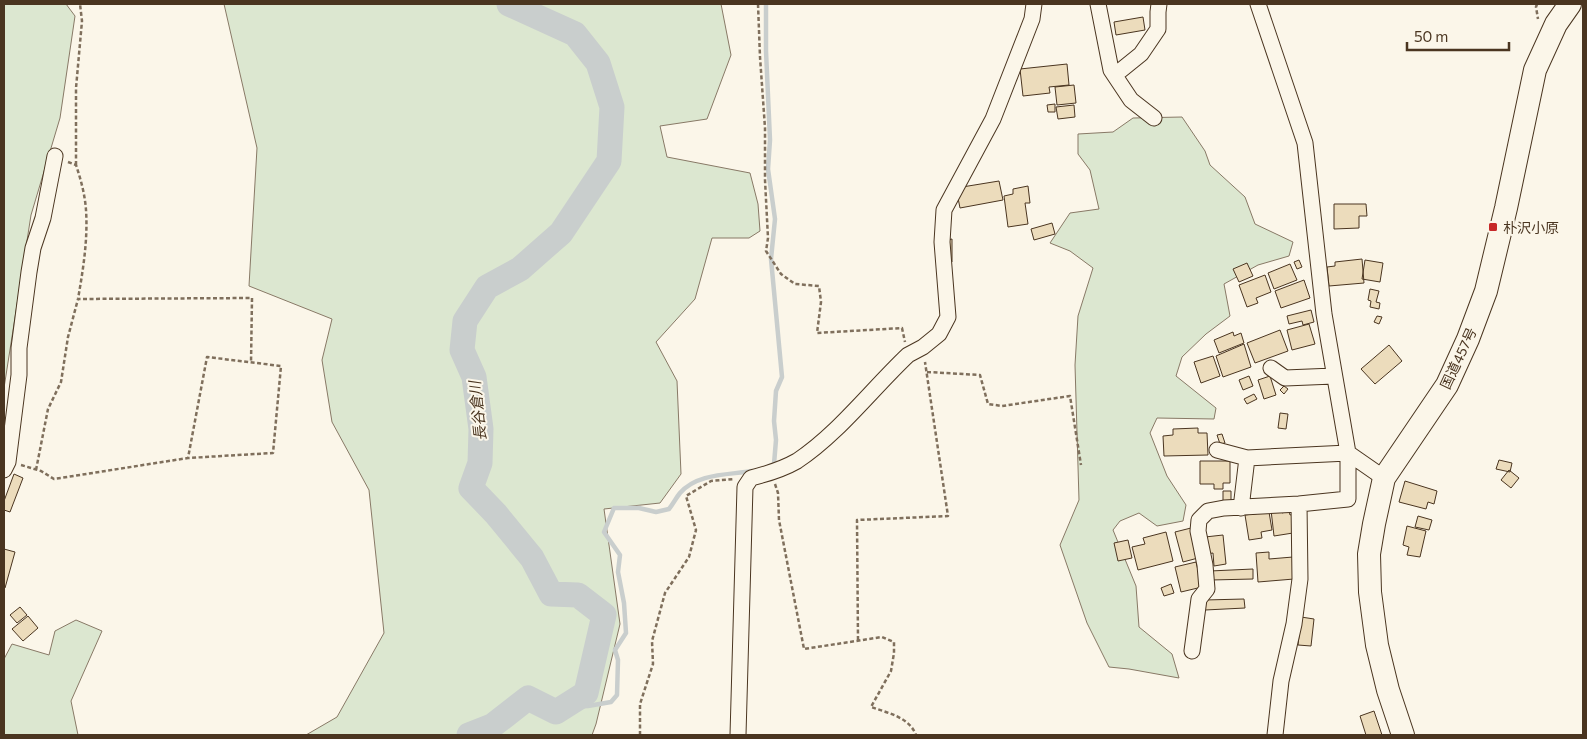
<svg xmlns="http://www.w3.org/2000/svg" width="1587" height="739" viewBox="0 0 1587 739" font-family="Commissioner,'Noto Sans JP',sans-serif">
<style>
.green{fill:#dce7d0;stroke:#887966}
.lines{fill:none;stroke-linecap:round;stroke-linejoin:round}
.stream{stroke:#c9cecd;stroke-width:4.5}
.river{stroke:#c9cecd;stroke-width:25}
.building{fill:#ecdcbc;stroke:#4a3520}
.minor-casing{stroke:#4a3520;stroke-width:17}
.highway-casing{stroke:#4a3520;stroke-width:24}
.path{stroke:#7f6f5c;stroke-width:2.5;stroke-dasharray:4 2.5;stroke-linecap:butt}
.minor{stroke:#fbf6e9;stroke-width:15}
.highway{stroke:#fbf6e9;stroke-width:22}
.poi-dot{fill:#c62828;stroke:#fbf6e9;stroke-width:2}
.labels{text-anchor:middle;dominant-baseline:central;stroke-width:4;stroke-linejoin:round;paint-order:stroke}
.poi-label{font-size:14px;fill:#4a3520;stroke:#fbf6e9;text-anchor:start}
.street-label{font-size:14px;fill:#4a3520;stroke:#fbf6e9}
.water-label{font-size:15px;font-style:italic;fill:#4a3520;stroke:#fbf6e9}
</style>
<rect width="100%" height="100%" fill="#fbf6e9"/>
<path class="green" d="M4,4H66L75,16L60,118L31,215L4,388Z
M224,4H721L731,55L707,119L660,126L667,157L750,173L758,204L760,231L749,238H712L695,299L656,342L677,381L681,474L660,503L604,509L620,624L596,724L592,735H306L337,717L384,633L369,490L332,422L322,360L332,319L249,286L257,148Z
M1182,117L1205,151L1210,165L1245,197L1255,224L1293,242L1289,256L1258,265L1224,284L1230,316L1206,334L1182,357L1176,376L1216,408L1214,419L1157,418L1150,433L1167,476L1186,505L1183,521L1157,526L1139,513L1120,521L1113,530L1136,586L1139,627L1172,654L1179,678L1129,669L1109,667L1087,623L1060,545L1079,500L1075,365L1078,316L1093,268L1070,251L1050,243L1070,213L1099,209L1090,170L1078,154V134L1113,132L1133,118Z
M76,620L102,631L71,701L78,735H4V659L12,644L49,655L55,631Z"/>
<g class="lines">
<path class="stream" d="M766,4V51L770,140L768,169L775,219L771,259L782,377L776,391L774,421L776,440L774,464L769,466
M564,707L588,706L611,702L617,695L618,660L615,650L626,633L624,603L618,572L620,555L604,532L614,508H639L656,512L669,509C673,504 676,498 680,493C697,473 729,475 752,471"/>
<path class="river" d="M469,735L492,726L528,698L556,712L586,693L604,615L578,595L551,594L532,558L496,514L471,488L480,463L481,429L474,377L462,350L465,321L487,287L520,269L561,233L609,161L612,107L598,63L575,34L509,4"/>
</g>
<path class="building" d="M1143,17L1145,30L1116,35L1114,22Z
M1067,64L1069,85L1049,87L1050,93L1023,96L1020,69Z
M1074,85L1076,103L1057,105L1055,87Z
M1055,104V112H1048L1047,105Z
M1074,105L1075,117L1058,119L1056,107Z
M999,181L1003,200L960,208L956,188Z
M1028,186L1030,203H1025L1028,224L1008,227L1004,196L1013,194V189Z
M1334,204H1366L1367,216H1359V228L1334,229Z
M1052,223L1055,234L1034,240L1031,229Z
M952,239V262H947V240Z
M1362,259L1364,283L1329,286L1327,267L1335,266V262Z
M1299,260L1302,267L1297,269L1294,262Z
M1365,260L1383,263L1380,282L1362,279Z
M1247,263L1253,276L1239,282L1233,269Z
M1290,264L1297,280L1274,289L1268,273Z
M1265,275L1271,292L1256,298L1258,303L1247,307L1239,285Z
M1304,280L1310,298L1281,308L1275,291Z
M1370,289L1379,291L1376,302L1380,303L1379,309L1370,307L1371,301L1368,300Z
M1311,310L1314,322L1303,325L1302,321L1289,324L1287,316Z
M1377,316L1382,317L1379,324L1374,322Z
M1309,324L1315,344L1292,350L1287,330Z
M1280,330L1288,351L1255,363L1247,343Z
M1233,332L1234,336L1241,333L1244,343L1219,353L1214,340Z
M1244,344L1251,367L1223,377L1216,356Z
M1389,345L1402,361L1375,384L1361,369Z
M1213,356L1220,376L1201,383L1194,362Z
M1249,376L1253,386L1243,390L1239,380Z
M1270,376L1276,395L1264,399L1258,380Z
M1284,386L1288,389L1284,394L1280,390Z
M1254,394L1257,399L1247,404L1244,399Z
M1280,413L1288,414L1286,429L1278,428Z
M1198,428V433H1207L1208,455L1164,456L1163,436L1173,435V429Z
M1222,434L1225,443L1220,444L1217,435Z
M1499,460L1512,463L1510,472L1496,469Z
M1200,461H1230V483H1223V489H1214V484H1200Z
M1509,470L1519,478L1511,488L1501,480Z
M14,474L23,478L10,512L4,510V501Z
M1405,481L1437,491L1434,504L1428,502L1426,509L1399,502Z
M1223,491H1231V501H1223Z
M1281,509L1282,513L1289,511L1290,515L1294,514L1293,533L1274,536L1271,510Z
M1269,512L1272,530L1261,532L1262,538L1249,540L1245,515Z
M1418,516L1432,520L1429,530L1415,527Z
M1407,526L1426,531L1420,557L1407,555L1409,547L1403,545Z
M1191,528L1198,558L1183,562L1175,532Z
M1166,532L1173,561L1138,570L1132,547L1145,544L1143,538Z
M1223,535L1226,564L1214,566L1213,553L1207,554L1205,537Z
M1128,540L1132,558L1118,561L1114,543Z
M4,549L15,552L5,588L4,587Z
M1269,552V559L1293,557L1294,579L1258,582L1256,553Z
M1196,562L1202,587L1181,592L1175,567Z
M1253,569V579L1211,580L1210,571Z
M1171,584L1174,593L1164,596L1161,588Z
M1244,599L1245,608L1205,610V600Z
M20,607L27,615L17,623L10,615Z
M28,616L38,628L23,641L12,629Z
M1301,617L1314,619L1311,646L1298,645Z
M1374,711L1382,735H1366L1360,716Z"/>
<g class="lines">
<defs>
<path id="minor" d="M1098,4L1111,70L1131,100L1154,118
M1115,75L1141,54L1158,29V12L1159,4
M1271,368L1285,378L1334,376
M1217,450L1247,458L1348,453L1384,478
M4,470L8,462L19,375V348L29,272L33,248L43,218L55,156
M1241,508L1247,458
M1192,651L1199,599L1207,589L1205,565L1198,531L1199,520L1208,511L1224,508L1299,504L1348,499V453L1324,314L1305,143L1258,4
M738,735L745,487L751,478C767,474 783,469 797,461C838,434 872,389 908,355L923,347L939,334L948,317L942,242L944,210L993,119L1032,19L1034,4
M1275,735L1281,681L1294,624L1300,579L1299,504"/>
<path id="highway" d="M1403,735L1388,690L1377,645L1370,592L1369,554L1374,524L1384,478L1447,385L1468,339L1486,291L1506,208L1535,70L1556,24L1570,4"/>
</defs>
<use href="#minor" class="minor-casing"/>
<use href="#highway" class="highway-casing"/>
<path class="path" d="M758,4L760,57L765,128V180L768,238L766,251L781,274L795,284L819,286L821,302L817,333L902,328L905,342
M1537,4L1536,7L1538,19
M68,162L76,165C81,180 85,195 86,210C88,240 83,270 78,299
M76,165V88L82,21L80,4
M927,372L980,375L988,404L1002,406L1070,396L1081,465
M21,465L41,471L54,479L188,458L207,357L281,366L273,453L188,458
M36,470L48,409L61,382L68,337L78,299L252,298L251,363
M775,484L778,493L779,520L804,649L882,637L894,642V653L891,671L871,707C888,713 909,717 916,735
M858,640L857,520L948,516L925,362
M640,735V704L653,664L652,641L665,593L689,557L696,530L686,496L711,481L734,479"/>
<use href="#minor" class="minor"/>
<use href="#highway" class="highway"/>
</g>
<rect class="poi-dot" x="1488" y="222" width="10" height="10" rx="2.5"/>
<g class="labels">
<g class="poi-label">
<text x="1503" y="227">朴沢小原</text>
</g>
<g class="street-label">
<text transform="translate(1458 358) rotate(-65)">国道457号</text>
</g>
<g class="water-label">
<text transform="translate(477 411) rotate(-96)">長谷倉川</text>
</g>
</g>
<rect width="1587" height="739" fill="none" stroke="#4a3520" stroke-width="10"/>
<path d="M1407 42v8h102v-8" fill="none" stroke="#4a3520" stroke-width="2.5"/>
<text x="1414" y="42" font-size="15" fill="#4a3520" stroke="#fbf6e9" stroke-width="4" paint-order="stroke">50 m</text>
</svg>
